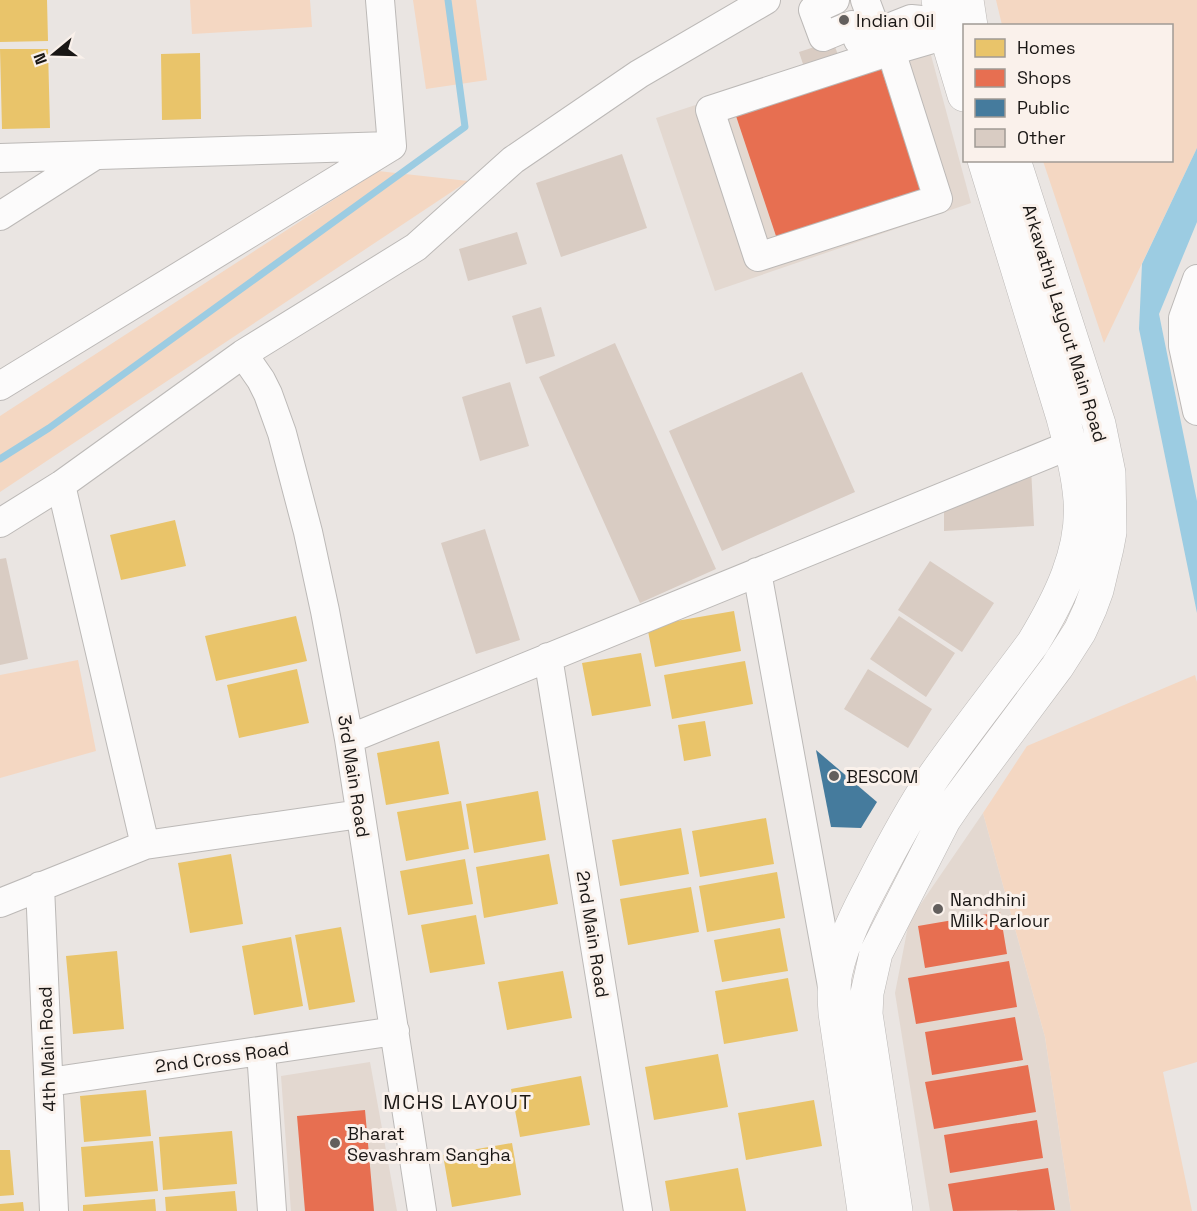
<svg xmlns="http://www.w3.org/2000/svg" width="1197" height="1211" viewBox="0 0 1197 1211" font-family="'Space Grotesk',sans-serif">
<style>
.built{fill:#e3d8d0}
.green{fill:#f4d7c2}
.water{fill:#9ccce2}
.homes{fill:#e9c46a}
.shops{fill:#e76f51}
.public{fill:#457b9d}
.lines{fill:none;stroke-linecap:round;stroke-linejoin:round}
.stream{stroke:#9ccce2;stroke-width:7}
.building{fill:#d9ccc3}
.minor-casing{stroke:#bcb9b7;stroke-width:30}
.major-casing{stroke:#bcb9b7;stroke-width:34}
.minor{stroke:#fcfbfb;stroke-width:28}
.major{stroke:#fcfbfb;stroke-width:33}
.poi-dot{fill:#635f5d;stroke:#faf1eb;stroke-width:2}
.labels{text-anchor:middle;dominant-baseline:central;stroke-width:6;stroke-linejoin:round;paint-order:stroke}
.poi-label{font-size:18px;fill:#1a1715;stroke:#faf1eb;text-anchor:start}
.street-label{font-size:18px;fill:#1a1715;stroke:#faf1eb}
.neighbourhood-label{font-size:20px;letter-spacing:1.5px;fill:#1a1715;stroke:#faf1eb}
</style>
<rect width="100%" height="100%" fill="#eae5e2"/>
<path class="built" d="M925,33L971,203L715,291L656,118L802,70Z
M983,813L1045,1037L1071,1211H930L895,993L909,921Z
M370,1062L397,1211H291L281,1076Z"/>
<path class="green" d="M190,0H310L312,27L192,34Z
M413,0H476L487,80L426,89Z
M996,0H1197V148L1104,343L1043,161L1172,160V26L1002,25Z
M378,171L468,181L0,492V416Z
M78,660L96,751L0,778V675Z
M1195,675L1197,682V1062L1163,1072L1192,1211H1071L1045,1037L983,813L1027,746Z"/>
<path class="water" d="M1197,148V222L1159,314L1197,501V613L1139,329L1142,264Z"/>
<path class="homes" d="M0,0H47L48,41L0,42Z
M0,49H48L50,128L2,129Z
M200,53L201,119L162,120L161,54Z
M175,520L186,566L121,580L110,535Z
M734,611L741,651L655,667L647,626Z
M296,616L307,661L216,681L205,636Z
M641,653L651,706L592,716L582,663Z
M745,661L753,704L672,719L664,675Z
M297,669L309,723L239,738L227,685Z
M705,721L711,756L684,761L678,725Z
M439,741L449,794L386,805L377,753Z
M538,791L546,840L474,853L466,804Z
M461,801L469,849L406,861L397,812Z
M766,818L774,864L700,877L692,831Z
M681,828L689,874L620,886L612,840Z
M231,854L243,924L190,933L178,863Z
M549,854L558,904L484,918L476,867Z
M465,859L473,904L408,915L400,871Z
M777,872L785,918L707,932L699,886Z
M691,887L699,932L628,945L620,899Z
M476,915L485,964L430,973L421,925Z
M341,927L355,1002L309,1010L295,935Z
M780,928L788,971L722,982L714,940Z
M291,937L303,1006L254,1015L242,946Z
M117,951L124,1029L73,1034L66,956Z
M563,971L572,1018L507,1030L498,982Z
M788,978L798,1031L724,1044L715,991Z
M718,1054L728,1107L654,1120L645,1067Z
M581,1076L590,1125L520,1137L511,1089Z
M146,1090L151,1136L84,1142L80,1096Z
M814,1100L822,1146L746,1160L738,1113Z
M232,1131L237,1184L163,1190L159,1137Z
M153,1141L158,1191L85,1197L81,1147Z
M512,1143L521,1195L452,1207L443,1155Z
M0,1150H10L14,1195L0,1196Z
M738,1168L746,1211H670L665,1181Z
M235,1191L237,1211H166L165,1197Z
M155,1199L156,1211H83V1205Z
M23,1202L24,1211H0V1204Z"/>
<path class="shops" d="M881,68L922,191L777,239L736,116Z
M1000,912L1007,954L925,968L918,926Z
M1009,961L1017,1007L916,1024L908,978Z
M1015,1017L1023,1060L932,1075L925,1032Z
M1028,1065L1036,1112L934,1129L925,1082Z
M365,1110L374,1211H305L297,1116Z
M1037,1120L1043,1158L950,1173L944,1135Z
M1048,1168L1055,1210L953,1211L948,1184Z"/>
<path class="public" d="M816,750L877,802L861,828L831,827Z"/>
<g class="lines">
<path class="stream" d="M0,459L49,428L465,127L448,0"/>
</g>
<path class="building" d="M833,41L838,55L804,67L799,52Z
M622,154L647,228L561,257L536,183Z
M517,232L527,264L468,281L459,249Z
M541,307L555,356L526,364L512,316Z
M615,343L716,569L640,603L539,377Z
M802,372L855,492L722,551L669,431Z
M510,382L529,446L480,461L462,397Z
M1031,468L1034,526L944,531V504Z
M485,529L520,640L476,654L441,543Z
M6,558L28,659L0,665V559Z
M930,561L994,603L962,652L898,610Z
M899,616L955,653L926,697L870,659Z
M868,669L932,709L908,748L844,709Z"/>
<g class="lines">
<defs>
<path id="minor" d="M380,0L392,146
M835,0L813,10L823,37L852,25L858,40L911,19L943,22
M865,0L877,32
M891,51L938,199L758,257L710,110L891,51L946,35
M0,158L390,146
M0,216L94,156
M1197,279L1183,318V346L1197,411
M243,354L261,380L268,394L282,433L308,532L325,611L349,739L422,1211
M0,386L392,146
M61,485L145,845
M0,523L61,485L243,354L416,247L513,160L639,74L766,0
M757,572L832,986
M548,657L638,1211
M349,739L1070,445
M40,886L54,1211
M0,903L145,845L360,814
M261,1051L272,1211
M49,1082L395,1031"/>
<path id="major" d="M938,0L946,35L964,95
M967,0L971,26
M864,1211L835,1013C834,1000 833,985 836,972C843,941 858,911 873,883C891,848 910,812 932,779C964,733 1000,688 1033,643C1059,600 1084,551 1080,500C1078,472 1070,445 1063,418L984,160
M896,1211L866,1014L867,993L876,953L944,820L957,801L1057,667L1080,631L1090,609L1097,590L1107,548L1110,532L1109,473L1099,424L1014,160"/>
</defs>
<use href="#minor" class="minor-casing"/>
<use href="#major" class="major-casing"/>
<use href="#minor" class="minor"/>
<use href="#major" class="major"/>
</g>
<g class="poi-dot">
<circle cx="844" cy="20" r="6"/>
<circle cx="834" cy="776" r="6"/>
<circle cx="938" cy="909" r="6"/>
<circle cx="335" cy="1143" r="6"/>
</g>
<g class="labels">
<g class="poi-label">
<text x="856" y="20">Indian Oil</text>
<text x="846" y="776">BESCOM</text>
<text x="950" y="899">Nandhini<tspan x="950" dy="21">Milk Parlour</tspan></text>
<text x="347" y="1133">Bharat<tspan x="347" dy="21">Sevashram Sangha</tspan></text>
</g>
<g class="street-label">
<text transform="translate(1065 323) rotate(73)">Arkavathy Layout Main Road</text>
<text transform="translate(354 776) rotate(81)">3rd Main Road</text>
<text transform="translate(593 934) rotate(81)">2nd Main Road</text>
<text transform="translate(47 1049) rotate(-92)">4th Main Road</text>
<text transform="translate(222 1057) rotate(-8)">2nd Cross Road</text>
</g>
<g class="neighbourhood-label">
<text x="458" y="1102">MCHS LAYOUT</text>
</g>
</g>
<rect x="963" y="24" width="210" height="138" fill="#faf1eb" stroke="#a09a95" stroke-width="1.5"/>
<rect x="975" y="39" width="30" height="18" fill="#e9c46a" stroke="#a09a95" stroke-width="1.5"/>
<text x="1017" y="54" font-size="18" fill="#1a1715">Homes</text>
<rect x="975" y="69" width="30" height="18" fill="#e76f51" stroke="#a09a95" stroke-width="1.5"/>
<text x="1017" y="84" font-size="18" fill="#1a1715">Shops</text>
<rect x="975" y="99" width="30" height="18" fill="#457b9d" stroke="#a09a95" stroke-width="1.5"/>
<text x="1017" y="114" font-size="18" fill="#1a1715">Public</text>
<rect x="975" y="129" width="30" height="18" fill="#d9ccc3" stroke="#a09a95" stroke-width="1.5"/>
<text x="1017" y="144" font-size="18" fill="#1a1715">Other</text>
<g transform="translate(54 54) rotate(251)" stroke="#faf1eb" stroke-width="4.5" paint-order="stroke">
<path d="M0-4.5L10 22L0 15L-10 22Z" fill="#1a1715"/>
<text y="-9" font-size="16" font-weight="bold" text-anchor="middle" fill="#1a1715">N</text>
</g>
</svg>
